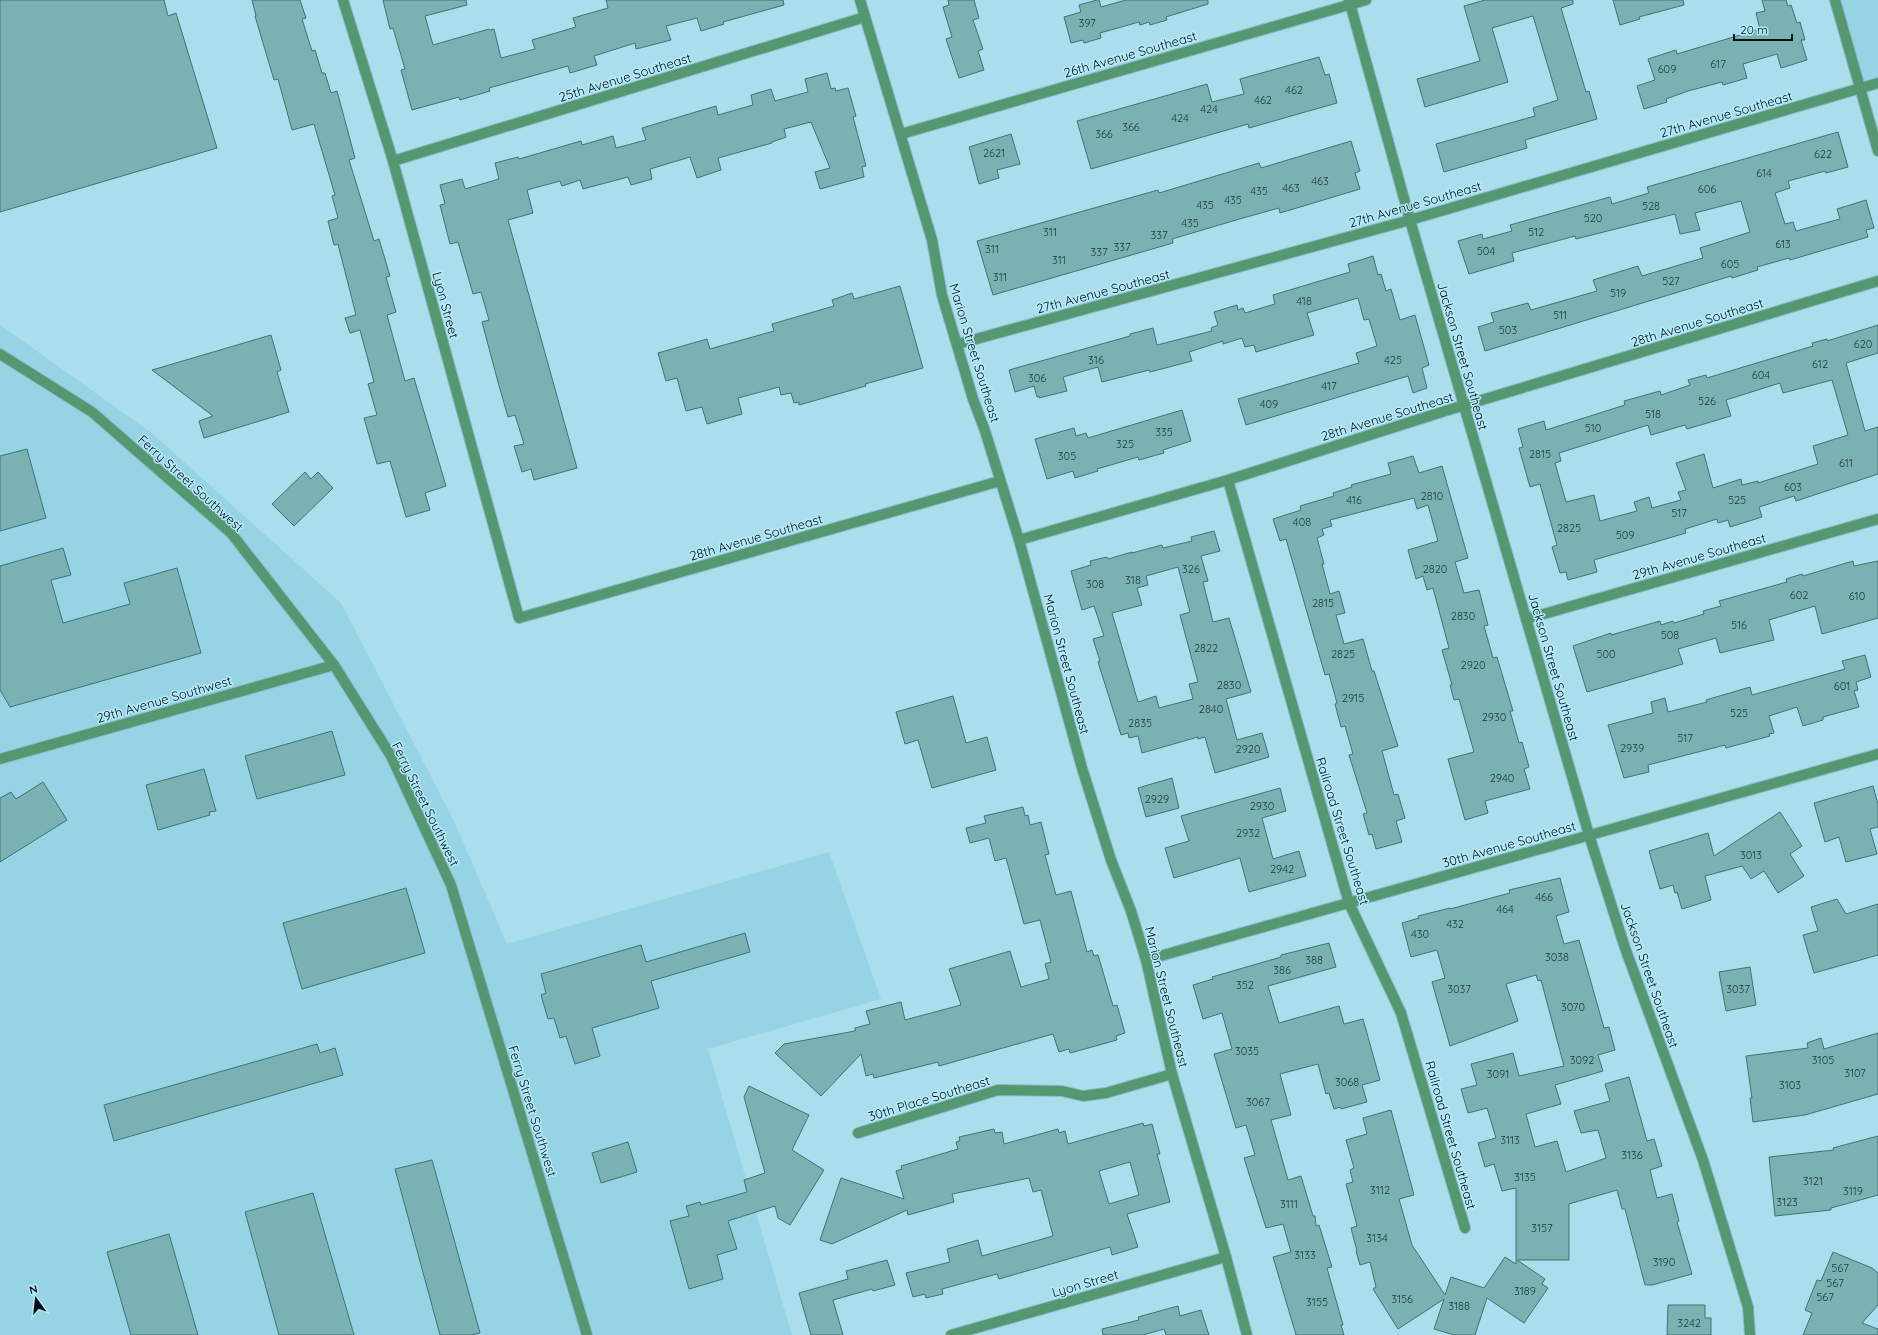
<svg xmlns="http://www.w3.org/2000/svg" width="1878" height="1335" viewBox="0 0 1878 1335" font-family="Quicksand,sans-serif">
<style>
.built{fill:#96d3e5}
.building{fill:#7ab2b3;stroke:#3d7475;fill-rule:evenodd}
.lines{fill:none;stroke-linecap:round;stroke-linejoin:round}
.minor-casing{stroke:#8bb9c6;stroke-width:12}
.tertiary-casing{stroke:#8bb9c6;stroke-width:12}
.minor{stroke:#559771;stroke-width:10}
.tertiary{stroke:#559771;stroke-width:10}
.labels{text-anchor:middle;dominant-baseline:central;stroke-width:3;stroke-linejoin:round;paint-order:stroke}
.number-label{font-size:11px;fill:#1e373b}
.street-label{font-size:13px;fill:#000e13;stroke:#b6ebfa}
</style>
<rect width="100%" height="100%" fill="#aadeed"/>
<path class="built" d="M1834,0H1878V83L1859,89Z
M0,325L153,434L341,603L454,821L507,944L829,852L881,999L708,1049L792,1335H0Z"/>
<path class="building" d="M0,0H164L168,16L176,13L217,148L0,212Z
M252,0H300L306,18L302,19L312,51L315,50L322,73H325L331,93L337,91L355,158L349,160L374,241L379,239L390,276L386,277L396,312L387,315L405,381L414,378L446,486L425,493L430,510L406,517L390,461L377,464L364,418L377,415L368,384L374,382L360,330L350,333L345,318L356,315L338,244L334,245L328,221L338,218L332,196L335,195L314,124L292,130L278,79L274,80L255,16H256Z
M383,0H466L467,5L425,16L433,45L489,29L490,30L494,29L501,58L535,49L532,40L576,27L573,18L608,8L606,0H783L784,5L723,22L724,24L701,31L697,18L666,26L671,40L636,49L635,43L594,56L597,65L570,73L568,66L489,88L490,91L460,100L459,97L412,110L401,70L405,69L393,28L390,29Z
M948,0H974L979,18L973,20L983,49L978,51L984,70L959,78L946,39L952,37L943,7L949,5Z
M1097,0H1099L1101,7L1126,0H1208V4L1166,17L1167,20L1150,25L1149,22L1140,25L1139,22L1100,33L1101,38L1084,43L1083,40L1071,43L1064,17L1081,12L1079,5Z
M1485,0H1573V4L1561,8L1586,92L1589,91L1597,119L1525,140L1527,148L1444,172L1436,144L1535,116L1533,108L1558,100L1533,16L1492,28L1508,82L1425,107L1417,79L1480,61L1464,6Z
M1613,0H1683L1684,5L1639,17L1640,19L1620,25Z
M1762,0H1786L1788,6L1791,5L1797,23L1800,22L1805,40H1801L1807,60L1781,68L1777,54L1743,64L1747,78L1723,85L1722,82L1688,91L1666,99L1667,102L1644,109L1637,86L1655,80L1648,59L1676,50L1677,54L1760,29L1756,13L1765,11Z
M1319,57L1325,75L1329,74L1337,103L1249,128L1248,124L1091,169L1077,121L1207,84L1212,102L1244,94L1240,79Z
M827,73L831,89L835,88L836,91L848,88L856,116L853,117L866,166L862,167L864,177L820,189L815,172L830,168L811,122L784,129L786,137L772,142V143L718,158L721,170L697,178L690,157L650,169L652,179L631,185L628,177L583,189L580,180L562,186L560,181L527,190L533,213L508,220L577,468L534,480L531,469L522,472L514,446L524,444L515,415L508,417L498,382L482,322L489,320L481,292L473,294L458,242L450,244L440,205L445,204L440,185L462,179L465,189L499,179L495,163L518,157L519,159L581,141L582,145L613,136L616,148L646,140L642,128L716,106L718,115L753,105L751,95L771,89L775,101L808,92L805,79Z
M1838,132L1848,167L1826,173L1825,171L1788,181L1790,188L1775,193L1785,224L1793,222L1796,231L1840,219L1837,209L1866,200L1874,228L1866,230L1868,237L1790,260L1789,258L1757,267L1758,270L1732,278L1731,276L1485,351L1478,327L1494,322L1491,313L1528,303L1531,310L1597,291L1593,280L1638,266L1642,276L1703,258L1700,248L1750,232L1741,201L1695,213L1700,230L1680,234L1675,214L1576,239L1575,236L1512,253L1514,261L1469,274L1458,241L1482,234L1483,239L1512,231L1510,225L1610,197L1612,204L1649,193L1647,187Z
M1011,134L1020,164L997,170L999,178L979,184L969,147Z
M1351,141L1360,171L1355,173L1360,189L1280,213L1279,208L1243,218L1172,239L1173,243L993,295L977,241L1158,190L1159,193L1259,163L1261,168Z
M1373,256L1378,275L1381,274L1386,291L1391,289L1400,320L1415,315L1429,365L1422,368L1427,388L1413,393L1408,376L1246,425L1238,399L1359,363L1356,353L1377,346L1369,319L1364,320L1358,298L1307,313L1314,335L1256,352L1254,345L1245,347L1242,338L1223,344V341L1189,352L1192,361L1150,372L1149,370L1102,382L1098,367L1063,377L1067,391L1039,398V396L1037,397L1034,386L1015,392L1009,370L1130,336V334L1153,328L1157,345L1212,331L1211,328L1218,325L1214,312L1237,305L1238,310L1243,308L1245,313L1275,304L1273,295L1350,272L1348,264Z
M900,286L923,368L865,384L866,386L799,405V402L794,403L791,393L781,395L779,387L738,398L742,414L707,424L702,407L686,411L677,378L666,381L658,353L707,339L710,349L774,331L772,324L834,306L832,300L852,293L854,299Z
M1878,325V353L1846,363L1865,431L1878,427V474L1796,501L1794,496L1759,507L1762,517L1730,527L1728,520L1718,523L1717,519L1685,529L1686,533L1594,560L1597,572L1568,580L1566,572L1560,573L1552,547L1557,545L1540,484L1530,487L1519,448L1523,447L1518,429L1544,421L1546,430L1625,405L1624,401L1660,391L1661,395L1690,385L1688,380L1706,375L1707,378L1813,346L1812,343L1827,339V341ZM1832,380L1848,435L1813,446L1818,464L1758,483V481L1742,485L1741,479L1713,488L1704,454L1676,463L1686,490L1678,492L1681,500L1652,508L1649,497L1634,502L1637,511L1600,521L1594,495L1566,502L1555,463L1561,461L1559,453L1648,425L1651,435L1685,425L1687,429L1731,416L1726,400L1780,383L1783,393Z
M271,335L281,370L277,372L289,412L204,438L199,421L213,416L152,370Z
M1182,410L1191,441L1163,450L1164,453L1139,460L1138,457L1097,469L1098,471L1075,478L1073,471L1047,479L1035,439L1074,428L1076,436L1086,433L1088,438Z
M27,449L46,518L0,531V456Z
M1413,456L1419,473L1442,466L1468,558L1455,562L1464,593L1479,590L1488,625L1484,626L1493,658L1497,657L1513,711H1510L1519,743L1522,742L1529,767L1524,769L1530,789L1485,801L1488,813L1465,820L1448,759L1474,752L1459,699L1454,700L1450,685H1452L1442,650L1449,648L1433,588L1427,590L1423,576L1416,579L1408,550L1438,541L1428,505L1417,509L1414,498L1330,520L1332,526L1322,529L1324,535L1317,538L1324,564H1322L1330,594L1339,591L1345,613L1336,615L1344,644L1363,639L1372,671H1374L1398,746L1382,751L1394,795L1398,794L1405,818L1396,821L1402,842L1376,849L1372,834L1369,835L1363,814L1367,813L1349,755L1353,754L1345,726L1341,727L1335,704L1337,703L1329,674L1325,675L1286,539L1280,541L1273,519L1301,510L1300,506L1334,496L1333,493L1352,487L1351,485L1391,474L1388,463Z
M305,472L311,479L318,472L333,488L294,526L272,504Z
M1214,531L1220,551L1201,556L1208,581L1203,582L1213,622L1229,618L1251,692L1226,699L1237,740L1262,733L1269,757L1215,773L1205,737L1198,739V737L1142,753L1138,736L1129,738L1128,733L1121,735L1098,662L1100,661L1093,639L1104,636L1094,606L1082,610L1071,571L1091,565L1090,561L1107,557L1108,559L1132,552V553L1162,545L1163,548L1192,541L1191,537ZM1178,567L1190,612L1180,615L1198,682L1189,684L1193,699L1159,708L1156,696L1138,702L1112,613L1142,605L1137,588L1148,585L1146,576Z
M63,548L71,575L51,580L63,623L130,604L124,583L177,568L201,653L10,707L0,690V566Z
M1853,561L1854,566L1878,561V618L1822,634L1815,606L1769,620L1774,640L1720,653L1716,638L1678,649L1683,664L1587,692L1573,646L1611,633V635L1660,621L1661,625L1673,621L1674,623L1704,614L1703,611L1721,606L1719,601L1787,582L1786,579L1802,574L1803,576Z
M1865,655L1871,677L1856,682L1858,690L1854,691L1859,707L1823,717V720L1803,726L1797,707L1769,716L1774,733L1769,734L1770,736L1726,748L1725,745L1648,765L1649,772L1624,778L1608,725L1653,713L1651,702L1665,698L1668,712L1707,702L1706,700L1750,687L1752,695L1845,669L1842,661Z
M953,696L966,743L987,737L996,770L932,788L918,740L905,744L896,712Z
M332,731L345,775L257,799L245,756Z
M204,769L216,811L209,812L210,815L158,830L146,785Z
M1172,778L1179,808L1146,817L1138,788Z
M43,782L67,820L0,862V798L11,792L16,799Z
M1873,786L1878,804V827L1870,829L1877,854L1846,862L1839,837L1825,842L1814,803Z
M1280,788L1286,811L1262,818L1273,859L1299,851L1306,876L1249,892L1240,858L1174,878L1165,848L1189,841L1181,816Z
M1023,807L1025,816L1028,815L1030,825L1041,822L1049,854L1045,855L1056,895L1071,891L1087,952L1092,950L1094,956L1098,955L1113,1006L1117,1005L1125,1033L1116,1036L1117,1040L1070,1053L1069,1049L1059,1052L1053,1034L939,1066L938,1062L874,1078L873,1074L866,1076L861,1054L821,1096L775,1053L784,1044L855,1031V1028L870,1024L866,1011L901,1002L905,1020L961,1005L949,969L1010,951L1021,987L1049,979L1045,964L1051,962L1040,920L1024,924L1006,858L995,861L989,838L970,843L966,828L986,823L984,816Z
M1780,812L1802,846L1790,854L1804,876L1778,893L1764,871L1751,879L1742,866L1705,876L1711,900L1682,909L1677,892L1675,893L1673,885L1660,889L1649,851L1708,833L1714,856Z
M1560,878L1569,912L1556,916L1564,944L1579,940L1604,1028L1609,1027L1615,1050L1598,1055L1603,1071L1555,1085L1561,1104L1526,1114L1535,1147L1557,1141L1566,1172L1606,1158L1598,1130L1581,1133L1574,1111L1610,1101L1605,1084L1629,1077L1647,1141L1654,1139L1662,1166L1650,1170L1657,1198L1672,1194L1679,1221L1677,1222L1692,1274L1652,1285H1645L1625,1209H1622L1617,1190L1569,1204V1260H1517L1545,1279L1542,1284L1548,1288L1524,1323L1487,1298L1475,1335H1454L1434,1329L1444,1299L1398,1329L1373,1289L1376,1287L1370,1262L1360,1265L1356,1251H1357L1351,1228L1357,1226L1346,1184L1353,1182L1350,1170L1354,1168L1346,1140L1367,1134L1363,1118L1391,1110L1414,1195L1399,1199L1412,1245L1445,1295L1451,1277L1484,1288L1505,1257L1516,1264V1188L1502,1191L1494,1164L1485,1167L1478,1143L1496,1138L1487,1108L1468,1113L1461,1089L1477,1085L1471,1064L1513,1053L1519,1076L1564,1066L1541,980L1538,981L1536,975L1506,984L1518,1021L1450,1046L1432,982L1445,978L1437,950L1411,957L1402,923L1419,918L1418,916L1450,908V909L1510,893L1509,890Z
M406,888L425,953L302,989L283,923Z
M1837,899L1846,914L1878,904V955L1814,973L1803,935L1818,931L1811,907Z
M745,933L750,952L651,981L659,1008L592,1028L600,1056L575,1064L566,1036L560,1038L554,1018L548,1019L541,995L546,993L541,974L641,945L646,962Z
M1329,943L1336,967L1268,986L1279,1023L1339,1006L1344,1024L1363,1019L1380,1080L1362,1085L1367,1102L1341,1109L1340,1107L1334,1109L1329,1093L1326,1094L1318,1064L1280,1074L1291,1115L1271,1120L1288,1180L1301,1176L1313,1216H1315L1316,1226L1319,1225L1332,1267L1327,1268L1343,1325H1341L1344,1335H1296L1273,1257L1291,1252L1283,1224L1266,1228L1244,1158L1255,1155L1246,1125L1236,1128L1214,1054L1232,1049L1222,1013L1203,1019L1193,985L1213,979L1212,977L1281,957V955Z
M1750,967L1756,1005L1726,1011L1719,972Z
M1878,1033V1094L1805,1115L1753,1122L1750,1098H1752L1746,1056L1808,1048L1807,1043L1821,1038L1824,1049Z
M317,1044L320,1053L335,1048L343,1075L114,1141L104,1105Z
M749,1086L809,1115L792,1150L824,1170L790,1225L778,1218L775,1206L728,1221L737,1249L717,1255L723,1279L689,1289L670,1221L689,1216L686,1206L700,1202L701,1205L747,1192L744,1180L765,1173L744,1097Z
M1143,1123L1144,1126L1152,1124L1160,1154H1157L1170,1202L1127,1214L1138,1247L1112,1255L1110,1247L999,1279L997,1274L942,1289L943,1294L926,1298L925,1294L913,1297L906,1273L950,1262L947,1249L978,1240L982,1256L1053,1236L1041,1190L1033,1192L1029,1178L952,1194L954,1202L908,1215L907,1210L832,1244L820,1240L841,1178L904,1199L896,1171L902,1169L901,1166L958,1149L956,1142L960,1141L959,1137L994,1129L995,1133L1002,1132L1004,1144L1058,1129L1059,1133L1065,1131L1068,1144ZM1130,1162L1139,1195L1109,1204L1099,1171Z
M1878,1136V1195L1831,1208V1210L1775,1216L1769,1157L1834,1150L1833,1148Z
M628,1142L637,1172L601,1183L592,1153Z
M432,1160L480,1333L471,1335H440L395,1169Z
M313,1193L354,1335H279L245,1212Z
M169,1234L198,1335H131L107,1252Z
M1833,1252L1872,1268L1878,1273V1305L1862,1323L1878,1329V1335H1803L1812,1313L1805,1310L1817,1280L1821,1281Z
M887,1260L895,1285L873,1291L872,1289L833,1300L843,1335H811L799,1293L848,1279L846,1271Z
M1668,1305H1705V1318H1711V1335H1667Z
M1178,1306L1180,1316L1201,1310L1209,1335H1166L1164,1329L1143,1335H1103L1102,1329L1139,1320L1138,1317Z"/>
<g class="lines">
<defs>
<path id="minor" d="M343,0L393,161L519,618L1000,481
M1835,0L1878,151
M901,134L1366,0
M393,161L865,17
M958,344L1410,220L1878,83
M1228,480L1349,903L1401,1013L1465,1228
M1526,619L1878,519
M0,759L334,665
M1146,960L1878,754
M858,1133L998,1090L1062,1091L1083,1096L1106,1093L1172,1074
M951,1335L1226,1257"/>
<path id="tertiary" d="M860,0L932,240L942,295L973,399L985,431L1019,540L1082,768L1111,860L1131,911L1146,960L1172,1074L1226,1257L1247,1335
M1349,0L1410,220L1589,835L1625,948L1703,1160L1748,1307L1750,1335
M0,354L92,412L231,533L334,665L391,756L451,885L587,1335
M1019,540L1228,480L1445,411L1878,281"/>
</defs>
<use href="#minor" class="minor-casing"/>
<use href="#tertiary" class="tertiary-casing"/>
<use href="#minor" class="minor"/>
<use href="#tertiary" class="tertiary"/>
</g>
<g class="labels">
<g class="number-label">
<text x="1087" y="23">397</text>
<text x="1718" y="64">617</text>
<text x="1667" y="69">609</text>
<text x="1294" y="90">462</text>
<text x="1263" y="100">462</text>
<text x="1209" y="109">424</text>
<text x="1180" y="118">424</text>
<text x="1131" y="127">366</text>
<text x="1104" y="134">366</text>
<text x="994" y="153">2621</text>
<text x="1823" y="154">622</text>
<text x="1764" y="173">614</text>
<text x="1320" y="181">463</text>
<text x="1291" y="188">463</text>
<text x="1707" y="189">606</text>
<text x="1259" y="191">435</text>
<text x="1233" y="200">435</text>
<text x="1205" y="205">435</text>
<text x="1651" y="206">528</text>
<text x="1593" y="218">520</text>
<text x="1190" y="223">435</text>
<text x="1050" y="232">311</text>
<text x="1536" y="232">512</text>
<text x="1159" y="235">337</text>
<text x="1783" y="244">613</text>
<text x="1122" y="247">337</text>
<text x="992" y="249">311</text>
<text x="1486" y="251">504</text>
<text x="1099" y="252">337</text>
<text x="1059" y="260">311</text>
<text x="1730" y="264">605</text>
<text x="1000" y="277">311</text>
<text x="1671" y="281">527</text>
<text x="1618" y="293">519</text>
<text x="1304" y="301">418</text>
<text x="1560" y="315">511</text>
<text x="1508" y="330">503</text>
<text x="1863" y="344">620</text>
<text x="1096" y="360">316</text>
<text x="1393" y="360">425</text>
<text x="1820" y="364">612</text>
<text x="1761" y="375">604</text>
<text x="1037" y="378">306</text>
<text x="1329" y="386">417</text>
<text x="1707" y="401">526</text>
<text x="1269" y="404">409</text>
<text x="1653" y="414">518</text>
<text x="1593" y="428">510</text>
<text x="1164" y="432">335</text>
<text x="1125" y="444">325</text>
<text x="1540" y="454">2815</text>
<text x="1067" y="456">305</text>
<text x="1846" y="463">611</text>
<text x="1793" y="487">603</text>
<text x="1432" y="496">2810</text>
<text x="1354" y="500">416</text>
<text x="1737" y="500">525</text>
<text x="1679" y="513">517</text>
<text x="1302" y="522">408</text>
<text x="1569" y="528">2825</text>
<text x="1625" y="535">509</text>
<text x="1191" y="569">326</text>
<text x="1435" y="569">2820</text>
<text x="1133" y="580">318</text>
<text x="1095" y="584">308</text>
<text x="1799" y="595">602</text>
<text x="1857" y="596">610</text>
<text x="1323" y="603">2815</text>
<text x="1463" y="616">2830</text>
<text x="1739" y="625">516</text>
<text x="1670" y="635">508</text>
<text x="1206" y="648">2822</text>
<text x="1343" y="654">2825</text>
<text x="1606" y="654">500</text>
<text x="1473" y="665">2920</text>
<text x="1229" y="685">2830</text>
<text x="1842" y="686">601</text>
<text x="1353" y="698">2915</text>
<text x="1211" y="709">2840</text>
<text x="1739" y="713">525</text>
<text x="1494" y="717">2930</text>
<text x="1140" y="723">2835</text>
<text x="1685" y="738">517</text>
<text x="1632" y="748">2939</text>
<text x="1248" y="749">2920</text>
<text x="1502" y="778">2940</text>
<text x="1157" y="799">2929</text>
<text x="1262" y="806">2930</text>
<text x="1248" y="833">2932</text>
<text x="1751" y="855">3013</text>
<text x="1282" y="869">2942</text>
<text x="1544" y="897">466</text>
<text x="1505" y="909">464</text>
<text x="1455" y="924">432</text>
<text x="1420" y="934">430</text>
<text x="1557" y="957">3038</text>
<text x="1314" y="960">388</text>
<text x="1282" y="970">386</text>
<text x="1245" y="985">352</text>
<text x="1459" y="989">3037</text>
<text x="1738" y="989">3037</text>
<text x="1573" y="1007">3070</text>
<text x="1247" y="1051">3035</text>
<text x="1582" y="1060">3092</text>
<text x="1823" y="1060">3105</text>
<text x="1855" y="1073">3107</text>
<text x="1498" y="1074">3091</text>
<text x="1347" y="1082">3068</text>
<text x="1790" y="1085">3103</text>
<text x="1258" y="1102">3067</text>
<text x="1510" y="1140">3113</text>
<text x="1632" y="1155">3136</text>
<text x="1525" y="1177">3135</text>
<text x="1813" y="1181">3121</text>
<text x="1380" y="1190">3112</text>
<text x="1853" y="1191">3119</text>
<text x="1787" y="1202">3123</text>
<text x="1289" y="1204">3111</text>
<text x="1542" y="1228">3157</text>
<text x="1377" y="1238">3134</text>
<text x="1305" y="1255">3133</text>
<text x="1664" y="1262">3190</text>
<text x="1840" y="1268">567</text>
<text x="1835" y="1283">567</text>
<text x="1525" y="1291">3189</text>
<text x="1825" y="1297">567</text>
<text x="1402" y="1299">3156</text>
<text x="1317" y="1302">3155</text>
<text x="1459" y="1306">3188</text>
<text x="1689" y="1323">3242</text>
</g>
<g class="street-label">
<text transform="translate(1130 54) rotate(-16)">26th Avenue Southeast</text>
<text transform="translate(625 77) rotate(-17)">25th Avenue Southeast</text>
<text transform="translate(1726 114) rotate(-16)">27th Avenue Southeast</text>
<text transform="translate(1415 204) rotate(-16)">27th Avenue Southeast</text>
<text transform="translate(1103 291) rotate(-15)">27th Avenue Southeast</text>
<text transform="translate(446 305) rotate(75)">Lyon Street</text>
<text transform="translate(1697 322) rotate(-17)">28th Avenue Southeast</text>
<text transform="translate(975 353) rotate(73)">Marion Street Southeast</text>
<text transform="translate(1463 356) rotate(74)">Jackson Street Southeast</text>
<text transform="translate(1387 416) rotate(-17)">28th Avenue Southeast</text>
<text transform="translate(191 483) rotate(42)">Ferry Street Southwest</text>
<text transform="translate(756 537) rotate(-16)">28th Avenue Southeast</text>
<text transform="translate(1699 556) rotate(-16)">29th Avenue Southeast</text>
<text transform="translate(1067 664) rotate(75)">Marion Street Southeast</text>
<text transform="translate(1554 667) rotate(74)">Jackson Street Southeast</text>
<text transform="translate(164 699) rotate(-16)">29th Avenue Southwest</text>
<text transform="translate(426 804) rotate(64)">Ferry Street Southwest</text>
<text transform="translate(1343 831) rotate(73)">Railroad Street Southeast</text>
<text transform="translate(1509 844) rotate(-16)">30th Avenue Southeast</text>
<text transform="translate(1650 975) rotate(71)">Jackson Street Southeast</text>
<text transform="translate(1167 997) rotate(76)">Marion Street Southeast</text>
<text transform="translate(929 1098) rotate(-17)">30th Place Southeast</text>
<text transform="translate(533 1111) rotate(73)">Ferry Street Southwest</text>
<text transform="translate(1451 1135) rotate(74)">Railroad Street Southeast</text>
<text transform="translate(1085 1283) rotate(-16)">Lyon Street</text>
</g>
</g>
<g transform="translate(36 1299) rotate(345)" stroke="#b6ebfa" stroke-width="3" paint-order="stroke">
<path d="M0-3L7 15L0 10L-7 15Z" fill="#000e13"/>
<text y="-6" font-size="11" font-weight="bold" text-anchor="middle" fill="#000e13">N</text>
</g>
<path d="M1734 34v6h58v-6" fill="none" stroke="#000e13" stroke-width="2"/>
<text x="1740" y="34" font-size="12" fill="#000e13" stroke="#b6ebfa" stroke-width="3" paint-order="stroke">20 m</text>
</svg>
